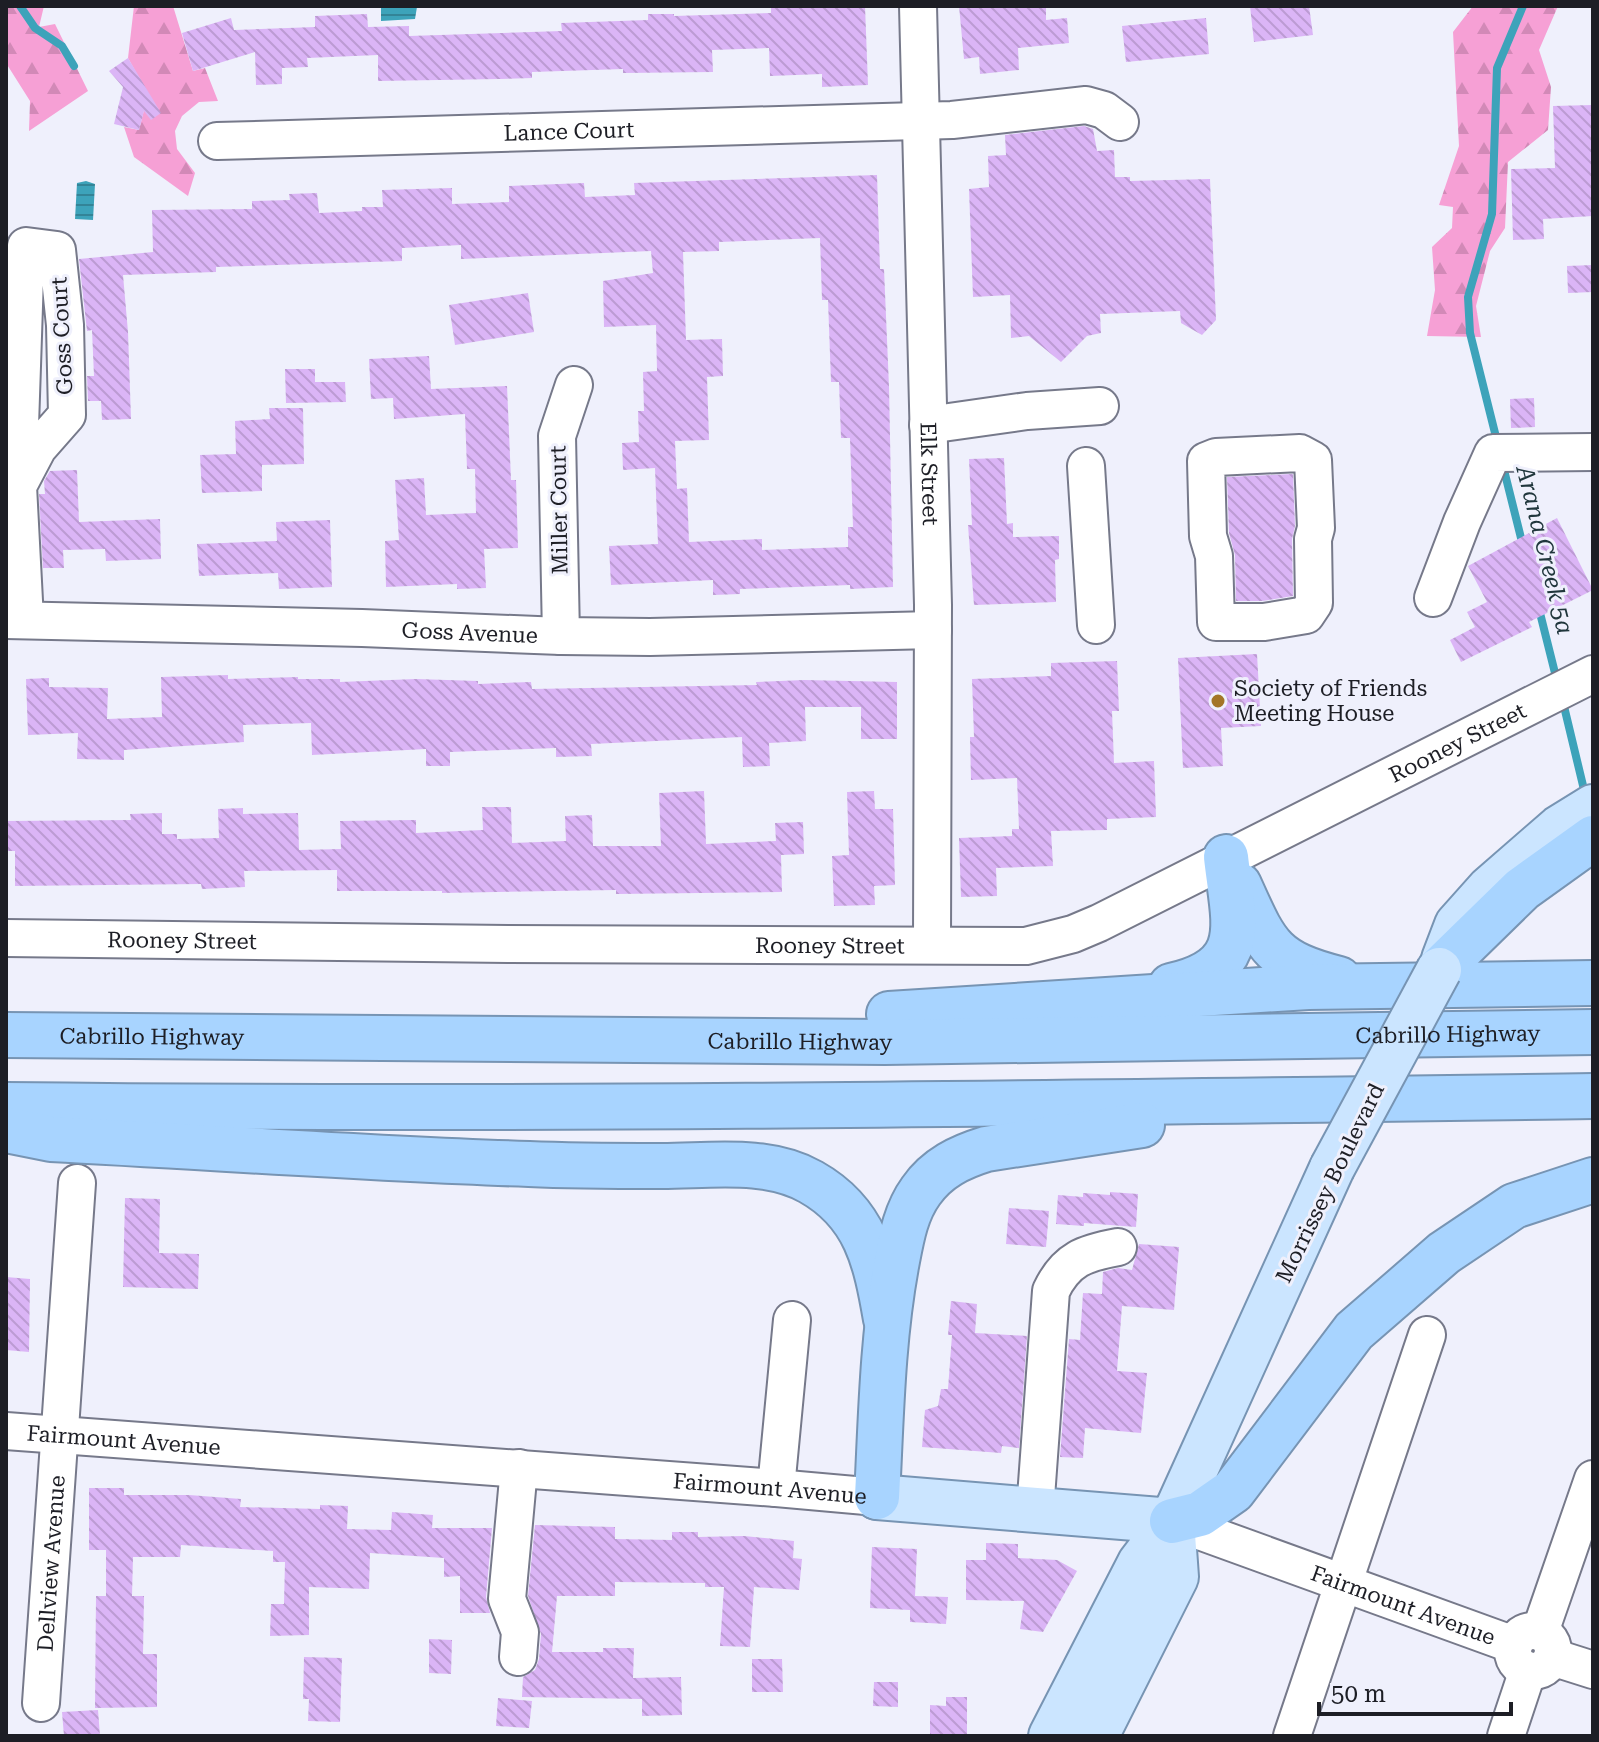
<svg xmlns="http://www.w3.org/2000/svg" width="1599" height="1742" viewBox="0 0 1599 1742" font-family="'Roboto Serif',serif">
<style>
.forest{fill:url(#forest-firs)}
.water{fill:url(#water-rules)}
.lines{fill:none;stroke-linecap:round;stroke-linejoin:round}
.stream{stroke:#3da3ba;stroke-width:8}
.building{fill:url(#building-back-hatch);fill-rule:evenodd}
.minor-casing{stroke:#76798a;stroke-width:40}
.major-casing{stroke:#7794b3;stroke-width:48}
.highway-casing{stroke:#7794b3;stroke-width:48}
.minor{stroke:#fff;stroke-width:36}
.major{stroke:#cbe5ff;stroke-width:44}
.highway{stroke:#a8d4ff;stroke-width:44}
.major-bridge-casing{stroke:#7794b3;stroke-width:48;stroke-linecap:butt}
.major-bridge{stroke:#cbe5ff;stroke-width:44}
.poi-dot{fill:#a37527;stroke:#eff0fc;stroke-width:3}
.labels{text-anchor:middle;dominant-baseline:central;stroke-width:6;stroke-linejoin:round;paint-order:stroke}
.street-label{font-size:22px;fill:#1d1e25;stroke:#eff0fc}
.poi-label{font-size:22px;fill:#1d1e25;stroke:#eff0fc;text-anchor:start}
.water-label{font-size:24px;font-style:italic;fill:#20363c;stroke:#eff0fc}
</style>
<defs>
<pattern id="forest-firs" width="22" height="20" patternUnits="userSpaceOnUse" patternTransform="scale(2)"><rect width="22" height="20" fill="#f6a0d5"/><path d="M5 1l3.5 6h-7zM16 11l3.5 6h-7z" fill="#d289b7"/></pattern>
<pattern id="water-rules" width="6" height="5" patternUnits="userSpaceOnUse" patternTransform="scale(2)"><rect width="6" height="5" fill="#3da3ba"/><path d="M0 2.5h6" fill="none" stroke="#338497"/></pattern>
<pattern id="building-back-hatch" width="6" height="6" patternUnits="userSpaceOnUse" patternTransform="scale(2)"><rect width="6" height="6" fill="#dbb5f6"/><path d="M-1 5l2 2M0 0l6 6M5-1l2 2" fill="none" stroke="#bc9bd3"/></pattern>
</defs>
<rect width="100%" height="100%" fill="#eff0fc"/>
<path class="forest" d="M6,6H44L39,27L55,24L88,91L29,131L30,101L6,63Z
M134,6H173L193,71L205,68L218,101L199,102L182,116L175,131L177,149L195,173L188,196L134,157L124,127L139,130L148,94L128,58Z
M1473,6H1558L1539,50L1551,87L1548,130L1508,162L1505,228L1490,251L1476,306L1481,337L1427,336L1435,290L1432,247L1452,228L1453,207L1439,205L1459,146L1453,32Z"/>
<path class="water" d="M381,6H421V7H417L415,19L381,21Z
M86,181L95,184L93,220L75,219L77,183Z"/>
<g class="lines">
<path class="stream" d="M20,6L35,28L62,46L74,66
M1498,445L1470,333L1468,297L1492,214L1497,68L1523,6
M1502,462L1523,546
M1538,605L1557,681
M1562,698L1586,798"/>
</g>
<path class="building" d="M771,6H865L868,85L822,87V74L770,76L769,48L712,50L713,72L623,73V69L532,72V78L500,79L378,81V55L307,58L308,67L282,68V84L256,85L255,52L193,71L182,33L231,18L234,30L315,27V16L367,14L368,27L409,26V36L562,31L561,23L648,20V14H674V16L771,13Z
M959,6H1046V20L1067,18L1069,43L1018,48L1019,70L980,74L979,57L964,59Z
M1250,6H1309L1313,35L1254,42Z
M1206,18L1209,54L1126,62L1122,26Z
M128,58L161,113L151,120L144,111L139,130L114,124L123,87L109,71Z
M1593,105V216L1543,219L1544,239L1513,240L1511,169L1555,168L1553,106Z
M1084,126L1093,129L1097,151L1114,150L1115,177H1130V181L1210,179L1216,320L1202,335L1181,323L1180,311L1100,314L1101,333L1087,336L1061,362L1029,336L1011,338L1010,295L973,297L969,189L989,187L988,156L1006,155L1005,135Z
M877,175L880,269H884L889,387L893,587L850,589V585L740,589V594L713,595V580L611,585L609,546L658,544L655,468L623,470L622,443L639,442L638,411H644L643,372L657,371L656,325L604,327L603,281L653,273L651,251L461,259V245L402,248V261L216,267V272L123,275L128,332L131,419L102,420L101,401H88L87,376H94L92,330L87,331L79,259L153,252L152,210L252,209V201L290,200L289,194L317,193L319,213L362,211V207H383L382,190L452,188V204L509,202V186L584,183L585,197L635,195L634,183ZM820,238L822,300H828L831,382H839L841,438H850L853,527H848V547L762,550V539L689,542L687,488L677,489L675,441L709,440L707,377L723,376L722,339L686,340L683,252L719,251V242Z
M1593,265V292L1568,293L1567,266Z
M528,293L534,332L455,345L449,305Z
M429,356L431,389L507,386L511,480H516L518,548L484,549L486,588L457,589V584L386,587L385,541L399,540L395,480L424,478L426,515L476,513L475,469H467L465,414L394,419L393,398L371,399L369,359Z
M285,369H315V382H345L346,402L286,403Z
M1534,398L1535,427L1511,428L1510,399Z
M269,408H303L304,464L262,465V491L202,493L200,455L236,454L235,421L270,419Z
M1004,458L1007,524L1013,523V537L1059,536V559L1055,560L1056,602L974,605L968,525H972L969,459Z
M77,470L79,522L160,519L161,559L106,561L105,549L63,550L64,568H43L39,494H45L44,481L50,471Z
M1293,474L1295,526L1292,539L1293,596L1262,601H1236L1235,555L1229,533L1227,477Z
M1557,518L1593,590L1529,622L1532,627L1461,662L1450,640L1475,627L1467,612L1487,602L1468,566Z
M330,520L332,587L279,589L278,573L199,576L197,544L277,541L276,522Z
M1257,654L1261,726L1221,728L1223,766L1183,768L1178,658Z
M1117,661L1119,711H1112L1114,763L1154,761L1156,817L1107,819V830L1051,831L1053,866L996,868L997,896L961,897L959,838L1012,836V829H1019L1017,778L971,780L970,737H974L972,679L1051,676V663Z
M228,675V679L298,677V679H340V682L416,679L478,681V684L531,682L532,689L757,685L756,682L804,680L897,682V739H861V707H805L806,741L769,743L770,766L743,767L742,737L591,744L592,756L556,757V748L450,752V766H426V749L312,755L311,723L243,725L244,742L124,750V760L77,759L78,733L28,735L26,679L49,678V687L108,688L107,719L162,717L161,677Z
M704,791L706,844L776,841L775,823L803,822L804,854L781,855L782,892L616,894V890L442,893V891H337V870L244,871L245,887L202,889L201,884L15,886V851H6V821L131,820L130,814L162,813V834H177V839L219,838L218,809L243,808V814L298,813L299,850L341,849L340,821L416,820V833L483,830L482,807H511L512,843L566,841L565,816L592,815L593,846H661L659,793Z
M874,791L875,809H893L895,885L874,886L875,905L834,906L832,856L849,855L847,792Z
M1110,1192L1138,1194L1136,1227L1084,1223V1226L1056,1224L1058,1195L1083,1197V1193L1110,1195Z
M125,1198L160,1199L159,1253L199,1254L198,1289L123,1287Z
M1009,1208L1049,1211L1046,1247L1006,1244Z
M1139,1244L1179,1247L1174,1310L1122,1306L1117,1371L1147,1373L1141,1433L1085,1428L1083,1458L1060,1457L1069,1339L1080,1340L1083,1293L1102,1294L1103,1272L1118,1268L1132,1270Z
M6,1277L30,1279L29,1352L6,1350Z
M951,1301L977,1304L975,1333L1027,1336L1019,1448L1002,1446L1001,1453L922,1447L925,1410L938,1406L941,1389H948L952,1335H948Z
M89,1488H124V1495H189L241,1499L240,1507L320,1509V1505L348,1506L347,1529L391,1530L392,1512L433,1515L432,1528H492L486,1597L490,1613H460V1576L444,1577V1558L370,1553L369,1589L309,1587V1635L270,1636L271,1604H284L285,1562H273V1551L181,1545L180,1557H133L132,1596H144L143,1654H157V1707L95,1708L96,1596H106V1550H89Z
M535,1525L615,1527V1539L672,1540V1532H698V1537L744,1536L794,1541L793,1558L802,1559L799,1590L754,1587L750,1647L720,1646L724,1587H705V1583L615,1582V1596H557L552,1652H603V1648H634L633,1678L681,1677L682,1715L642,1716V1699L522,1697L523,1677L535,1670L539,1659L541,1634L528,1596Z
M986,1543L1018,1544V1558L1057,1560L1077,1571L1043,1632L1020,1629L1024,1601L966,1600V1560H986Z
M872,1547L917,1549L915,1596L948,1597L946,1624L910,1622V1610L870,1608Z
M429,1639L452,1640L451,1674L429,1673Z
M304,1657L342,1658L340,1722L308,1721L309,1699H303Z
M752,1659H782L783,1692H752Z
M874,1682H898V1707L873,1706Z
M946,1697H967V1736H930V1705L946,1706Z
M498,1698L532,1701L529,1728L496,1726Z
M98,1710L100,1736H64L62,1712Z"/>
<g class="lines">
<defs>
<g id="minor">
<path id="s1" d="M918,6L933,605L932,943"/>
<path id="s2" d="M217,141L952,120L1086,105L1104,110L1120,122"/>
<path d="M928,425L1027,411L1100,406"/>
<path d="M1300,453L1313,460L1316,528L1313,539L1314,603L1306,615L1264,622H1216L1214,556L1208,536L1206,461L1216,457Z"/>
<path d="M1086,466L1096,625"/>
<path d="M18,486L38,448L67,415L65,325L57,250L26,246L18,486L25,620"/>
<path d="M1433,598L1462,522L1493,453L1593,452"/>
<path id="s3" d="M6,620L362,628L561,636L650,637L933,630"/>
<path d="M561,636L557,436L574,385"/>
<path id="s4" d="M6,938L508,944L1026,946L1073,934L1099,923L1593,674"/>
<path id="s5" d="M6,1431L776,1488L877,1497"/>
<path d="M776,1488L792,1320"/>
<path d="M1035,1511L1051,1291C1066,1259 1085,1253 1118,1247"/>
<path id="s6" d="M1172,1521L1514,1645"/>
<circle cx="1533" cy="1651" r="20"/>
<path d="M1540,1632L1593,1479"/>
<path d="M518,1657L520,1632L507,1599L519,1468"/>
<path d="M1552,1657L1593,1670"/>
<path id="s7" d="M41,1703L77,1183"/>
<path d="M1292,1736L1427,1335"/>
<path d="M1506,1736L1528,1670"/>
</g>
<path id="major" d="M1444,959L1457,925L1490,888L1559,828L1593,807
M877,1497L1172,1521
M1051,1736L1140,1563L1172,1521L1332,1168
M1096,1736L1176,1577L1172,1521"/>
<g id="highway">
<path d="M1239,885C1266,945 1271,962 1339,979"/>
<path d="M1439,970L1522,889L1593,838"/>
<path d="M1171,986C1253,968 1233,922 1226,857"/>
<path d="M889,1014L1308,987L1593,983"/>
<path id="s8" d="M6,1035L885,1042L1593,1032"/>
<path d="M6,1105C535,1111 1064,1103 1593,1096"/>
<path d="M6,1130L51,1139C210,1147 369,1159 529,1164C573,1166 617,1166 662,1166C710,1166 767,1157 811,1182C866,1213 876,1261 886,1319"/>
<path d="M877,1497C881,1420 882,1342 896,1266C901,1240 905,1213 921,1191C937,1168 960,1157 986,1149L1142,1125"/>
<path d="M1172,1521L1200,1514L1233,1491L1354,1331L1444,1253L1514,1206L1593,1180"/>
</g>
</defs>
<use href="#minor" class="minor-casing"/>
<use href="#major" class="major-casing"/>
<use href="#highway" class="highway-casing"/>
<use href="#minor" class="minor"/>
<use href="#major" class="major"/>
<use href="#highway" class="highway"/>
<defs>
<path id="major-bridge" d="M1332,1168L1439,970"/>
</defs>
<use href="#major-bridge" class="major-bridge-casing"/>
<use href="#major-bridge" class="major-bridge"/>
</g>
<circle class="poi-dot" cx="1218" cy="701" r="8"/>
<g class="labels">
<g class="street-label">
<text stroke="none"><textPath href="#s2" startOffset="352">Lance Court</textPath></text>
<text transform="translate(62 336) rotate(-93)">Goss Court</text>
<text stroke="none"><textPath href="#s1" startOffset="468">Elk Street</textPath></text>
<text transform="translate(559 510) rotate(-91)">Miller Court</text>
<text stroke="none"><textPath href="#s3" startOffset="464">Goss Avenue</textPath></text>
<text stroke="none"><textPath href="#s4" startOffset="1498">Rooney Street</textPath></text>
<text stroke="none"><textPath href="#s4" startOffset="176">Rooney Street</textPath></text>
<text stroke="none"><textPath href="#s4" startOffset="824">Rooney Street</textPath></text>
<text stroke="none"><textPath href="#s8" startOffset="1442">Cabrillo Highway</textPath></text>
<text stroke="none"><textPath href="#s8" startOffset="146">Cabrillo Highway</textPath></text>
<text stroke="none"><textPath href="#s8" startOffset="794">Cabrillo Highway</textPath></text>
<text transform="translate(1330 1183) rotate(-64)">Morrissey Boulevard</text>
<text stroke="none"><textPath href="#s5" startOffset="118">Fairmount Avenue</textPath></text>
<text stroke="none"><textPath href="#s5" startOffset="766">Fairmount Avenue</textPath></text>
<text stroke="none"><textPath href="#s7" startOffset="140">Dellview Avenue</textPath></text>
<text stroke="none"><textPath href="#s6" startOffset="246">Fairmount Avenue</textPath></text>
</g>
<g class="poi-label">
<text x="1234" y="688">Society of Friends<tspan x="1234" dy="25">Meeting House</tspan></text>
</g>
<g class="water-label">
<text transform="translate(1545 550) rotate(76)">Arana Creek 5a</text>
</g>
</g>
<rect width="1599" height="1742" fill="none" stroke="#1d1e25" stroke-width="16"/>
<path d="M1319 1702v12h192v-12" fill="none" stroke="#1d1e25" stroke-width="4"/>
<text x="1331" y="1702" font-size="24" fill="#1d1e25" stroke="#eff0fc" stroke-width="6" paint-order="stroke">50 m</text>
</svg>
